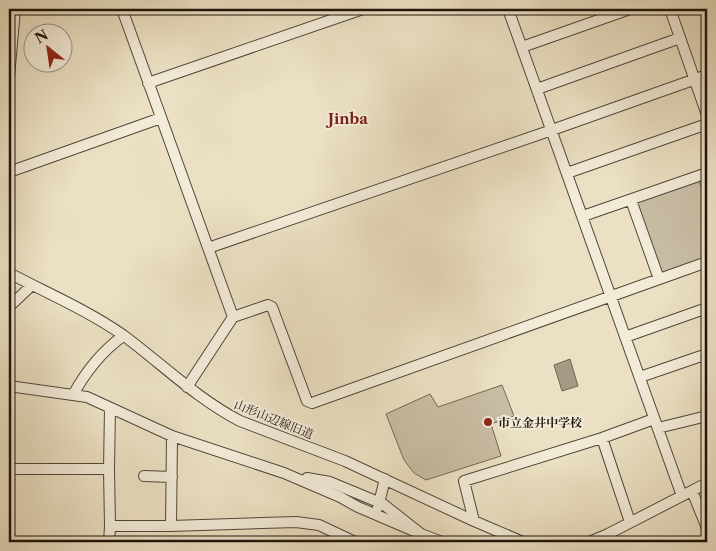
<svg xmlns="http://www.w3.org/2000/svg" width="716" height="551" viewBox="0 0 716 551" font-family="'Libre Caslon Text','Noto Serif JP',serif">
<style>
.green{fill:#c8bda4;stroke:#726858}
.water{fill:#a59b85;stroke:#6f6555}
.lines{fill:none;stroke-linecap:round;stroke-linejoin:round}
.minor-casing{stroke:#50473a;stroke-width:12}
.minor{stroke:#f2ebd8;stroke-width:10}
.poi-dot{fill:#8f2418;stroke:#f2ebd8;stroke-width:2}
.labels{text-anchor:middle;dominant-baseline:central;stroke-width:4;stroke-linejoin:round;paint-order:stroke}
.street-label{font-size:12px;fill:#1d140c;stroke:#f2ebd8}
.poi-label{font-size:12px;font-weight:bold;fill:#1d140c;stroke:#f2ebd8;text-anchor:start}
.quarter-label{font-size:15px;font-weight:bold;fill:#7a1f14;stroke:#f2ebd8}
</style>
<rect width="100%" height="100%" fill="#ebe0c3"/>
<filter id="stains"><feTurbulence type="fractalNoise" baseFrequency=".004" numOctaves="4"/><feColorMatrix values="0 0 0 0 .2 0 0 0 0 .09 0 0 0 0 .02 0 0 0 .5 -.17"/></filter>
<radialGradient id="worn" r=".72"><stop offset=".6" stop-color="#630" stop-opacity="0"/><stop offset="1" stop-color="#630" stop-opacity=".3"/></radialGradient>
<path class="green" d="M697,176L707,202V262L659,279L631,200Z
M502,385L514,416L491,424L501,456L426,480L414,473L404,460L386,414L430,394L438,407Z"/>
<path class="water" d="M570,359L578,386L562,391L554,365Z"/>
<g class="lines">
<defs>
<path id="minor" d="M122,9L233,317L268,305L272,307L307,401L312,403L707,262
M508,9L682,496
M670,9L707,115
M522,47L630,9
M9,77L15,9
M148,83L363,9
M537,89L680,38
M9,172L161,118
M567,173L707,124
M631,200L659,279
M583,216L707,173
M208,248L552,130L707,75
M9,273C47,293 87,310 123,335C162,364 196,398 240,421L345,461L474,521L523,542
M9,307L32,285
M625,337L707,308
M640,377L707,354
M9,386L87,397L172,436L284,473L340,497L358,507L421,534
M187,387L233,317
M73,395C86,371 101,352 123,336
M658,428L707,416
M602,438L630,522
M9,469H109L110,526
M109,469L110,408
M144,476L172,477
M307,478L330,482L383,504L421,534L442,542
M692,491L707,528
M378,507L385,479
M474,521L464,481L602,438L654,419
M171,526L172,436
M109,542L110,526H171L296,522L319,525L355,542
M589,542L608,534L707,483"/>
</defs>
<use href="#minor" class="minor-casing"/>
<use href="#minor" class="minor"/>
</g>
<circle class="poi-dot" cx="488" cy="422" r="5"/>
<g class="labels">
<g class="street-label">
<text transform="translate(274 419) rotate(22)">山形山辺線旧道</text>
</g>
<g class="poi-label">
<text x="498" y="422">市立金井中学校</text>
</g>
<g class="quarter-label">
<text x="348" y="118">Jinba</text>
</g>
</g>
<rect width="716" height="551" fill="none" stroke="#ebe0c3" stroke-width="30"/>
<rect x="10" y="10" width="696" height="531" fill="none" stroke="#1d140c" stroke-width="2.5"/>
<rect x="15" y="15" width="686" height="521" fill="none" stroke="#1d140c"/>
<g transform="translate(48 48) rotate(330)"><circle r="24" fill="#f2ebd8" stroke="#9d9586"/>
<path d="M0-4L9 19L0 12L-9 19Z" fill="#8f2418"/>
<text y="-8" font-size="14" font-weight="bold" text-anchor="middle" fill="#1d140c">N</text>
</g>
<rect width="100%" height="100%" filter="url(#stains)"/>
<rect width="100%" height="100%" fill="url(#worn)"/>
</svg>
